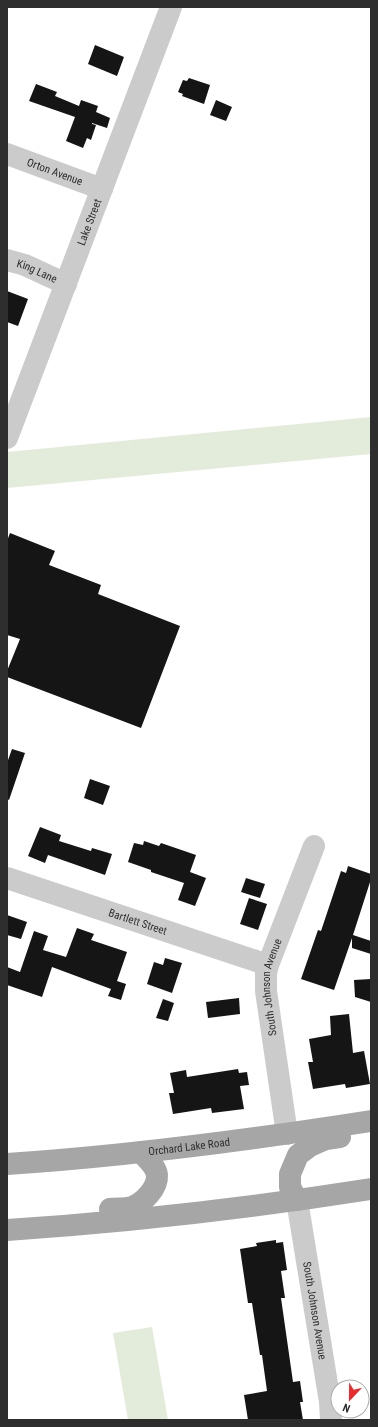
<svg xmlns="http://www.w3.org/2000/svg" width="378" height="1427" viewBox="0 0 378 1427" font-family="'Roboto Condensed',sans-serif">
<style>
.green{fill:#e3ecdb}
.building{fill:#151515}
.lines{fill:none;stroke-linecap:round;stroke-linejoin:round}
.minor{stroke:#cbcbcb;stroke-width:22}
.major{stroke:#a6a6a6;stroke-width:22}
.labels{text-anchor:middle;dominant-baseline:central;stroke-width:4;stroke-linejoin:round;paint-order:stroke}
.street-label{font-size:11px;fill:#2e2e2e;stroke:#fff}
</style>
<rect width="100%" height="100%" fill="#fff"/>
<path class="green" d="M371,417V454L7,488V452Z
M152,1327L168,1420H128L113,1333Z"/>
<path class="building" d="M95,45L124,57L117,76L88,64Z
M189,78L210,85L204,104L182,96L183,94L178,92L183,80L187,81Z
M36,84L57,92L55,96L79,106L81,100L98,106L96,112L110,118L107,128L92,123V124L96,125L91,140L87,138L83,148L66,141L75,117L29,101Z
M216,100L232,107L226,121L210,115Z
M7,291L28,299L18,326L7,322Z
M10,533L55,551L49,565L101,585L98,594L180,626L141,728L7,677V671L20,639L7,635V541Z
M12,749L25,753L9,800L7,799V763Z
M90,779L110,786L103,805L84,798Z
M40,827L61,835L59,841L91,851L92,848L112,854L105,875L48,855L45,863L28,856Z
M144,841L159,846L161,843L196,855L190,872L206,878L195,906L178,900L184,883L151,872V870L128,862L134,843L143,845Z
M348,866L371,874V879L353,935L371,941V954L352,948V938L334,990L301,979L318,930L321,931L341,871L346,873Z
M246,878L265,884L260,898L241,892Z
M249,898L267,904L258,930L240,924Z
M7,915L27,922L21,939L7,935Z
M77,928L94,934L91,940L127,952L117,981L126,984L121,1000L108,996L111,989L52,967L42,997L7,985V967L20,972L34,931L48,936L43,950L66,957Z
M165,958L182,963L172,993L147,984L154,962L163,965Z
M371,979V1002L355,997L354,980Z
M239,998L240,1014L208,1018L206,1002Z
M163,999L174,1003L168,1021L156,1018Z
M349,1014L353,1053L364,1051L370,1084L346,1088L345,1084L313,1089L308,1062H313L309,1039L331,1035L330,1016Z
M238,1069L239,1073L247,1072L249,1085L240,1086L244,1109L212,1113L211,1108L173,1114L169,1093H174L170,1073L186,1070L187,1077Z
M276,1240V1243L283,1242L287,1270L281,1271L285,1298H281L293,1382L300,1381L303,1402H300L303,1420H248L244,1395L267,1391L262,1355H260L252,1303H248L240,1249L257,1246L256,1243Z"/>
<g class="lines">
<g class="minor">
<path id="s1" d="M7,154L102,189"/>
<path id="s2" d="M7,260L25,265L66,284"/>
<path id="s3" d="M7,438L171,7"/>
<path id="s4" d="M7,878L268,965"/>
<path id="s5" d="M287,1134L266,991V973L268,965L314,846"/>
<path id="s6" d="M297,1200L330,1402L331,1420"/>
</g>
<g class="major">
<path id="s7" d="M7,1164C129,1156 250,1140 371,1121"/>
<path d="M297,1200L290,1187V1174L298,1155L310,1146L326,1139L340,1137"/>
<path d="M110,1209C117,1208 125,1209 132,1207C143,1203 158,1188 157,1175C156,1166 146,1158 141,1152"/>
<path d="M7,1230C129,1222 250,1208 371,1189"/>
</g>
</g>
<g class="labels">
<g class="street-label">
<text stroke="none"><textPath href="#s1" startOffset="51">Orton Avenue</textPath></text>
<text stroke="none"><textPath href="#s3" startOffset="231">Lake Street</textPath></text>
<text stroke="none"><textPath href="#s2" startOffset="32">King Lane</textPath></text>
<text stroke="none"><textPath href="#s4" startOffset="138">Bartlett Street</textPath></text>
<text stroke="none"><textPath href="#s5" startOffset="149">South Johnson Avenue</textPath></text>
<text stroke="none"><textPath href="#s7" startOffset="183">Orchard Lake Road</textPath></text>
<text stroke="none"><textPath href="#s6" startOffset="112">South Johnson Avenue</textPath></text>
</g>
</g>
<rect width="378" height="1427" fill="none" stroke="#2e2e2e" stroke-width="16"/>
<g transform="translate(350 1399) rotate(202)"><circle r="19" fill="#ffffff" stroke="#ababab"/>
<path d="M0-3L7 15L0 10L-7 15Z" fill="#ec292c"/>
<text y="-6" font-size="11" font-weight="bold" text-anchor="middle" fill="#2e2e2e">N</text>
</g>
</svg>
